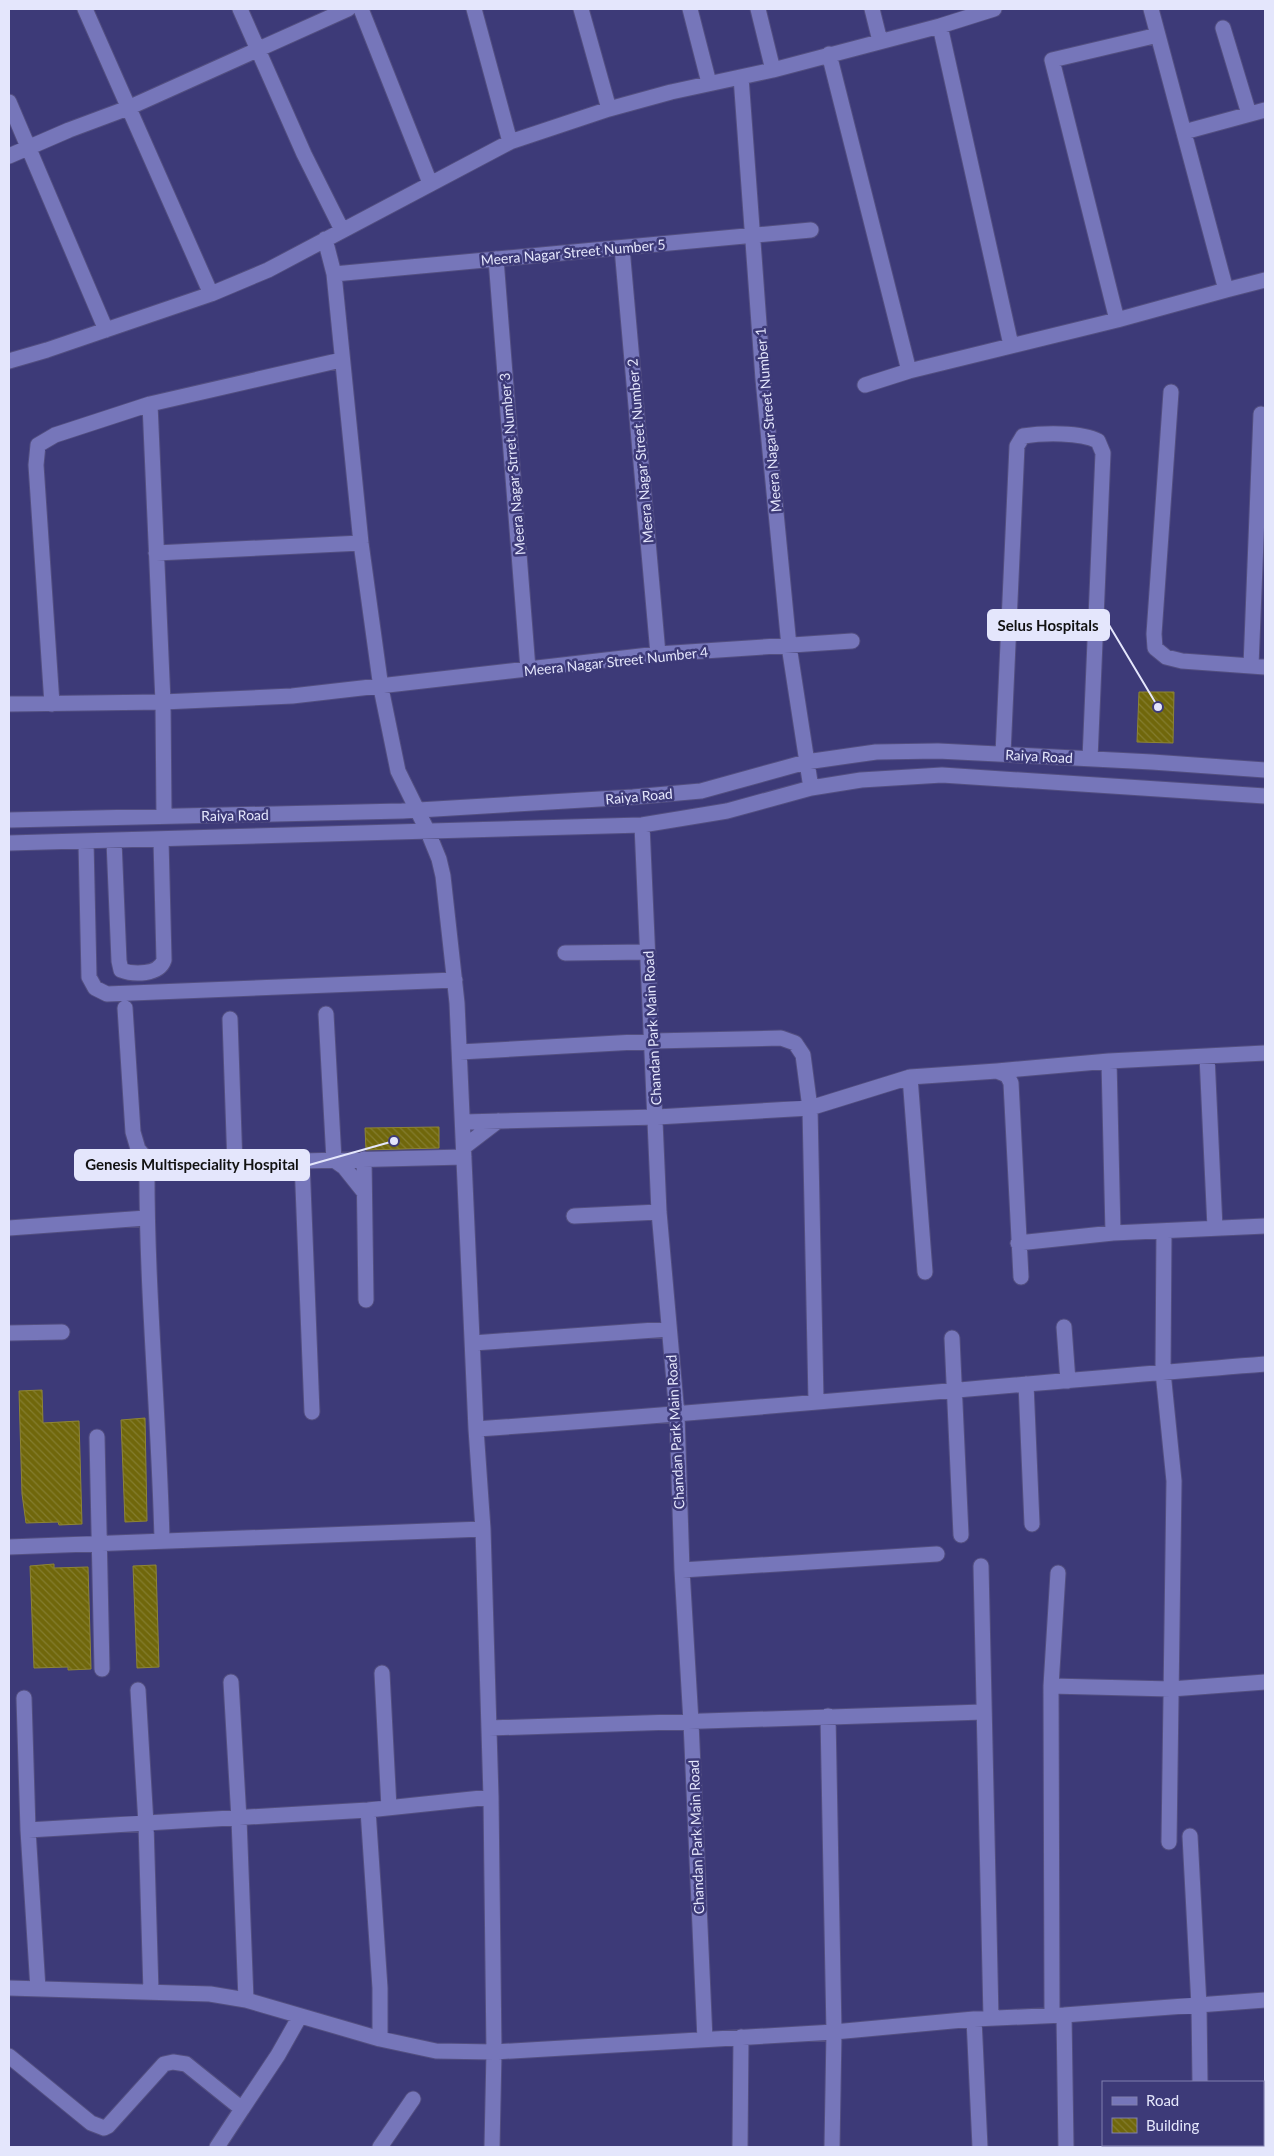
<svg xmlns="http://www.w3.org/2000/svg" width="1274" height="2156" viewBox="0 0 1274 2156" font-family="Lato,sans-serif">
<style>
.building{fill:url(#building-back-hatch);stroke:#8e8534}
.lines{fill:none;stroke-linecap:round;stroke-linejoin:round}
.minor-casing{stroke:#534f81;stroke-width:17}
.minor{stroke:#7676ba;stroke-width:15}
.labels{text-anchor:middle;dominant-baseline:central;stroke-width:5;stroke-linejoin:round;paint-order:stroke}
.street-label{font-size:14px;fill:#e4e6fc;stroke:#3d3a78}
.leader{fill:none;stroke:#e4e6fc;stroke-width:2}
.callout-dot{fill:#e4e6fc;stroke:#3d3a78;stroke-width:2}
.callout{fill:#e4e6fc;stroke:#e4e6fc;stroke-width:2}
.callout-label{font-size:15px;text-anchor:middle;font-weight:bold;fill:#111}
</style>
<defs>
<pattern id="building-back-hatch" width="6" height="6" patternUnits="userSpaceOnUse" patternTransform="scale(1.25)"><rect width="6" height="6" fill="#70670b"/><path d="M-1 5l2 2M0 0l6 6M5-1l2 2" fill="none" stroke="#847d2f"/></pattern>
</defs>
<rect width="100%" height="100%" fill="#3d3a78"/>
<path class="building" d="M1139,692H1174L1173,743L1137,742Z
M439,1127V1148L366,1150L365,1128Z
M42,1390L43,1423L79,1421L82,1524L59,1525L58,1522L26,1523L22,1494L19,1391Z
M145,1418L147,1521L125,1522L121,1420Z
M54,1564V1568L88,1567L91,1669L68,1670V1667L34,1668L30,1566Z
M156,1565L159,1667L137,1668L133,1566Z"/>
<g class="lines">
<defs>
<path id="minor" d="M85,9L211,294
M240,9L304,154L342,230
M361,9L430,183
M474,9L510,142
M581,9L609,109
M690,9L709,83
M758,9L773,70
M872,9L880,41
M940,26L1011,345
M1223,28L1249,114
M829,54L909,371L1117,320L1226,290L1151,9
M741,77L763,379L789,646L811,788
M9,102L106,330
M1184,132L1265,110
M9,156L69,130L128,108L348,9
M325,239L334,274L361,543L381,688L398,771L428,832L439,859L443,876L457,1003L476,1429L483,1529L491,1797L494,2052L492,2147
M622,248L658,654
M496,259L528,669
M334,274L811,230
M1226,290L1265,280
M1117,320L1052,60L1158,35
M9,361L47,350L211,294L268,270L510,142L609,109L671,92L773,70L940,26L994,9
M865,385L909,371
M1171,392L1154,634L1155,648L1166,657L1182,661L1265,667
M150,404L163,702L164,816
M156,553L361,543
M1251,666L1261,414
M9,704L163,702L292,696L658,654L852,641
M52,704L36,465L38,445L55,435L150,404L341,360
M1003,754L1017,446L1023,436C1043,433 1081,432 1098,441L1103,453L1090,759
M9,820L402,811L633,797L701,791L806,762L876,752L938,751L1152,762L1265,770
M642,825L659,1212L677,1415L682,1570L691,1722L705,2040
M114,841L119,961L121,970C134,975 159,975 164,960L161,840
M86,842L89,977L95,988L107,994L455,980
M9,843L642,825L727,811L811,788L861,780L942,775L1265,796
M565,953L648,952
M125,1008L133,1132L138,1149L147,1160L166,1168L235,1166L302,1161L464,1157
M326,1014L334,1160L344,1167L364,1192
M230,1019L235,1166
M460,1052L653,1041L781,1038L795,1043L803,1055L810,1108L910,1077L997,1071L1109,1061L1265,1053
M1207,1056L1215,1228
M1109,1061L1113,1233
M997,1071L1007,1075L1011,1083L1021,1277
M910,1077L925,1272
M464,1122L657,1117L810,1108L816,1401
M464,1147L498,1121
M364,1159L366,1300
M147,1160C146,1287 159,1413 162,1540
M302,1161L312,1412
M574,1216L659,1212
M9,1228L146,1218
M1164,1231L1163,1372L1174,1481L1169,1842
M1018,1243L1113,1233L1265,1226
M1064,1327L1068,1381
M9,1333L62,1332
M952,1338L961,1535
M473,1343L669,1329
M1026,1384L1032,1524
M476,1429C740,1411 1002,1385 1265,1364
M97,1437L102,1669
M9,1547L483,1529
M981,1566L991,2018
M682,1570L937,1554
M382,1673L389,1808
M231,1682L239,1819L246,2000
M1051,1686L1171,1689L1265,1682
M138,1690L146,1824L151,1992
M24,1698L28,1830L38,1989
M828,1716L834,2032L832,2147
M489,1728L983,1712
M368,1810L380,1988V2039
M28,1830L368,1810L491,1797
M1190,1836L1199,2006L1200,2082
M9,1988L210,1994L246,2000L380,2039L436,2051L494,2052L834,2032L974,2019L1064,2015L1265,2000
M1052,2015L1051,1686L1058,1573
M1064,2015L1066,2147
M974,2019L980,2147
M9,2056L91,2123L104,2128L108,2126L164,2064L173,2062L186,2064L242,2109L217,2147
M242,2109L278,2055L300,2016
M1200,2145L1201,2147
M380,2147L413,2099
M740,2147L741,2037"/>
</defs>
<use href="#minor" class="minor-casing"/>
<use href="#minor" class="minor"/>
</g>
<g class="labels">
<g class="street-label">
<text transform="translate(573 252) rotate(-5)">Meera Nagar Street Number 5</text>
<text transform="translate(768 420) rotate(-95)">Meera Nagar Street Number 1</text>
<text transform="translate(640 451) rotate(-95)">Meera Nagar Street Number 2</text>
<text transform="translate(512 464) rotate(-95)">Meera Nagar Strret Number 3</text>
<text transform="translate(616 661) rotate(-6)">Meera Nagar Street Number 4</text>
<text transform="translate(1039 756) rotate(3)">Raiya Road</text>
<text transform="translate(639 796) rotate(-5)">Raiya Road</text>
<text transform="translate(235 815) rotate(-1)">Raiya Road</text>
<text transform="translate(652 1028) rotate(-93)">Chandan Park Main Road</text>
<text transform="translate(675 1432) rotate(-93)">Chandan Park Main Road</text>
<text transform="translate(696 1837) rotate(-92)">Chandan Park Main Road</text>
</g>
</g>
<path class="leader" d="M1158 707L1109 625M394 1141L309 1165"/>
<g class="callout-dot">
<circle cx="1158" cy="707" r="5"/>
<circle cx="394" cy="1141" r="5"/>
</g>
<g class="callout">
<rect x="988" y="610" width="121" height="30" rx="5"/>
<rect x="75" y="1150" width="234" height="30" rx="5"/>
</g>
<g class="callout-label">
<text x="1048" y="631">Selus Hospitals</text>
<text x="192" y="1170">Genesis Multispeciality Hospital</text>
</g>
<rect width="1274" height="2156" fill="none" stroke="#e4e6fc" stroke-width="20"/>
<rect x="1102" y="2081" width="162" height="65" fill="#3d3a78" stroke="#807fad"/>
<rect x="1112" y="2097" width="25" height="8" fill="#7676ba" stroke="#807fad"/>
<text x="1146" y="2106" font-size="15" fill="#e4e6fc">Road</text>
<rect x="1112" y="2118" width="25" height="15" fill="url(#building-back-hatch)" stroke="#807fad"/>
<text x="1146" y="2131" font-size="15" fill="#e4e6fc">Building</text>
</svg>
